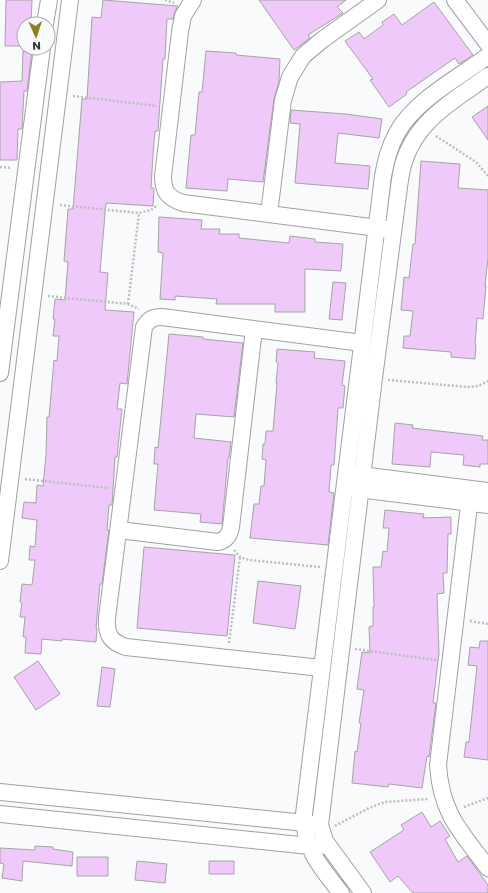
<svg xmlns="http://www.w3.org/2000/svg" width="488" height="893" viewBox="0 0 488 893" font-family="Poppins,sans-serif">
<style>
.building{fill:#eec9f9;stroke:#a6a4a6}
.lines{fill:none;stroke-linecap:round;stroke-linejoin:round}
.street-casing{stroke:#9fa1a3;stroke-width:18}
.path{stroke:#bdbec0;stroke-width:2.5;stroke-dasharray:2 2;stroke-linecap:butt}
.street{stroke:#fff;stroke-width:16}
</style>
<rect width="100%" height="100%" fill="#f9fafc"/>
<path class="building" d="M6,0H32L31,24H24V46H5Z
M103,0L178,6L175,11L173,19H167L165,59H163L158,131H155L153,155L151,188H154L153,206L106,203L100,272L108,273L105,310L134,312L127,384L120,383L117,409H122L117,457H115L112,505H109L107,530H109L102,584H100L96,628H97L96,642L62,639V641L42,639L41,654L25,653L26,637H23L25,617H20L22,603L20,602L22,584L32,585L35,560H29L30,546L35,547L37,520L22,518L24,502L36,503L37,485L43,486L46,455L47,417H49L54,360L57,361L59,336H53L55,319H53L55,299L65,300L68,262L64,261L68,209H73L82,99H87L92,17L101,18Z
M259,0H346L337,7L343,13L308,35L310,38L294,50Z
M434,2L473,55L459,64L455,58L406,92L407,94L389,107L370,80L373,79L345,41L359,32L364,39L383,25L382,22L394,14L402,25Z
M23,51H32L27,91H24L22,129H18L17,160H0V82L22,81Z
M206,51L236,53V55L280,59L279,82L274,99L263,182L228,179L227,191L186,188L191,135H195L199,92H202Z
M488,106V140L472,117Z
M291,110L346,114L382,119L379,138L338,133L335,163L370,166L368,189L295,183L300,124L290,123Z
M421,161L460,164L458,188L488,190V259L485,286H486L483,319L477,318L475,344L476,345L475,359L451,357V352L403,348L404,336H410L413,311L401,310L404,277L409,278L413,244H415Z
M159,217L202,220L201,229H220L219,234H239V238L289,243L290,236L315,239V242L343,244L341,271L305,269V312H275V304H216L217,299L175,296V300L160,299L163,253L158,252Z
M333,282L346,283L342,320L329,319Z
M169,334L203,337V339L243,343L234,417L196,414L194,438L231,442L229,458H228L222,524L200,522L201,514L154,510L158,464H154L155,447L158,448Z
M277,349L315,352L314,358L345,361L342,385L345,386L343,408H338L334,465H331L329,492L334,493L328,545L250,538L254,504H259L261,486H264L266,460L262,459L263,444H265L266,431H273L277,383H276L278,363L276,362Z
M395,423L413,425L412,428L483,436L482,440H488V464H480V467L463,465L464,455L431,452L430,467L392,464Z
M385,510L424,514L423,518L451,517V534H448L447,573H443L444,593L437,594L439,653L433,703H436L429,757L427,756L422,788L389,784L388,787L352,783L355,751L357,752L361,723H359L364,690L357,689L359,674L362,652L370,653L369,627L373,626V607H374L373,567H381L383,551L387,552L389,528H383Z
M144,547L235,555L227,636L137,628Z
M258,581L301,586L295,629L253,623Z
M480,641H488V760L464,757L466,742H469L477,666L468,665L470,647L479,648Z
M38,661L60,694L36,710L14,677Z
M102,667L115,669L110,707L97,706Z
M422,812L431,827L440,821L450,836L445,839L458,862L467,856L488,885V893H413L398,876L390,882L370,852L404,830L401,825Z
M35,846L53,847V849L73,852L72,866L23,861L22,881L2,878L4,864L0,863V848L35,850Z
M77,857H108V876H77Z
M137,861L167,864L165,883L135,880Z
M209,861H234V874H209Z"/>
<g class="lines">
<defs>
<path id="street" d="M193,0L183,16L180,32L163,176C163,192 168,198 183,203L386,229
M455,0L488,44
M45,24L49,0
M269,214L283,100L290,77L303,56L322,40L378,0
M0,373L42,48
M353,474L488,491
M350,488L488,505
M471,489L438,765C441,813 460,831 488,868
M119,530L218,542C226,540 229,536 231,527L254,329
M0,561L70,0
M321,668L126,647C110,642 106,634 107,618L144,327C149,319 153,317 162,317L362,343
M0,792L315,824
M0,814L319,847
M341,893C320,866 304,850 304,814L383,176C386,161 389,147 397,133C414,101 459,77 488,56
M363,893L325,841L320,825L374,378L399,187C400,180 401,172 403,165C415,121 453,101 488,76"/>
</defs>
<use href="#street" class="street-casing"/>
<path class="path" d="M165,0L174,3
M73,96L157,106
M436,136L476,162L488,176
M0,167L12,168
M60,205L139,213L151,210L158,205
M48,296L128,304L139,309
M128,304L139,213
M388,380L468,387L478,386L488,381
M25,479L109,488
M234,550L240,557L249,560L320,567
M470,621L488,624
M229,643L240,557
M355,649L436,660
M464,807L488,798
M335,826L369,808L385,802L428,799"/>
<use href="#street" class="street"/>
</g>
<g transform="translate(36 36) rotate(177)"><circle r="19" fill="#f9fafc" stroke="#aaabac"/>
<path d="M0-3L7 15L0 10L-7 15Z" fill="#8e7e25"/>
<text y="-6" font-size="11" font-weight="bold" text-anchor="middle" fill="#333435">N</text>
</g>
</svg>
